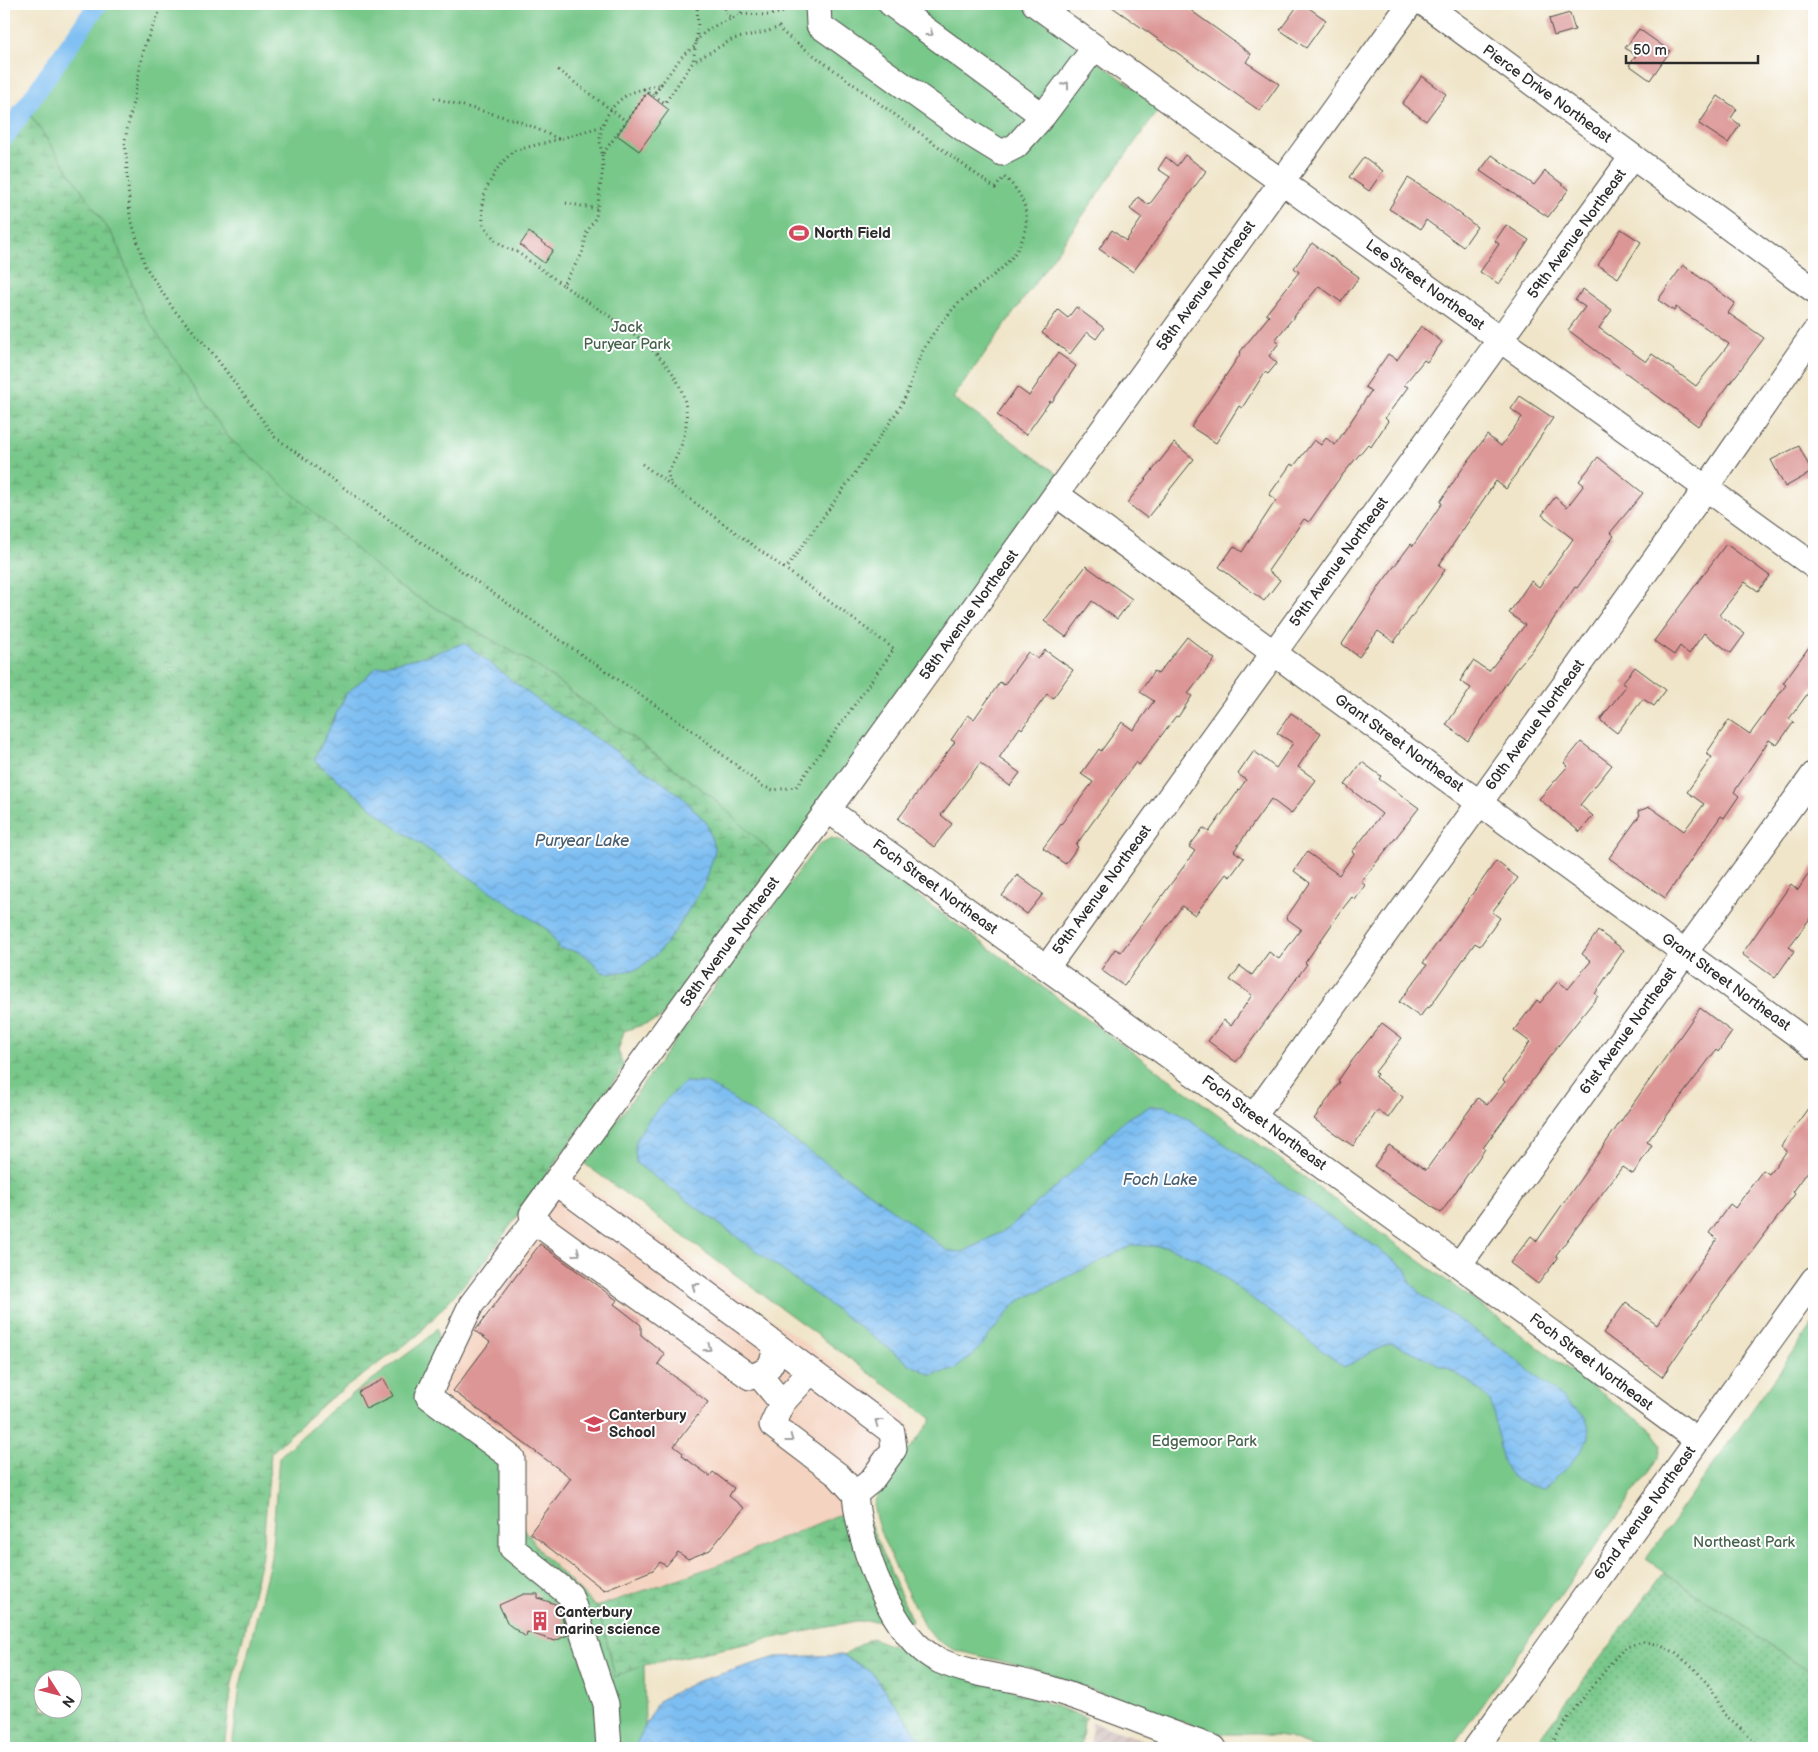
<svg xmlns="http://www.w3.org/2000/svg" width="1818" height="1752" viewBox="0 0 1818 1752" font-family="'Balsamiq Sans',sans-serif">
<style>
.built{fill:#f4d3c0}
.industrial{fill:url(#industrial-furrows)}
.grass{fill:url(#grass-dots);stroke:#527a5a}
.wetland{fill:url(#wetland-marsh);stroke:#527a5a;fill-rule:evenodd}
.green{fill:#78c88a;stroke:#527a5a}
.water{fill:url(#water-waves);stroke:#54748e}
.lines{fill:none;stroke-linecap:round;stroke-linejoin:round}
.canal{stroke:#7dbef2;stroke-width:19}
.building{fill:#db9695}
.minor-casing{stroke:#494743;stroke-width:27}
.path{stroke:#494743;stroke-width:3;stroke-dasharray:1 4;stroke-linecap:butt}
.minor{stroke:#fff;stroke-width:25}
.oneway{stroke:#a0a0a0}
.labels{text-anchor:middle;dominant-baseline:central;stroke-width:4;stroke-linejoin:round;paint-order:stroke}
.street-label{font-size:15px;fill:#2b2b2b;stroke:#fff}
.poi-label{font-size:15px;font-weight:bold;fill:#2b2b2b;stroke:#fff;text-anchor:start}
.park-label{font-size:15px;fill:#46624c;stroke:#fff}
.water-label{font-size:16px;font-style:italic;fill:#485e71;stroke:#fff}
</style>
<defs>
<pattern id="industrial-furrows" width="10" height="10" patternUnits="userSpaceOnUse" patternTransform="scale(1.25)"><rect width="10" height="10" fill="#d0c0bc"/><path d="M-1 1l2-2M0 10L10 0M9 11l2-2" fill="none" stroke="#b3a5a2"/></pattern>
<pattern id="grass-dots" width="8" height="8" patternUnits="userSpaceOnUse" patternTransform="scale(1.25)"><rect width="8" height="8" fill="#78c88a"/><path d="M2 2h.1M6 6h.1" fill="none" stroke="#63a371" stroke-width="1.8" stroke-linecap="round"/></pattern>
<pattern id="wetland-marsh" width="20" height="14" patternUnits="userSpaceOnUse" patternTransform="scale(1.25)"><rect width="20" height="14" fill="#78c88a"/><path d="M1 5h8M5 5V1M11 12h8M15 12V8" fill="none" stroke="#63a371"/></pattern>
<pattern id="water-waves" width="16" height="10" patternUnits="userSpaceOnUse" patternTransform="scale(1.25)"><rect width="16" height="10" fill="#7dbef2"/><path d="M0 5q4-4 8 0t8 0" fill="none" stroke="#6ca3d0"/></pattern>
</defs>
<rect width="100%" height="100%" fill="#fff"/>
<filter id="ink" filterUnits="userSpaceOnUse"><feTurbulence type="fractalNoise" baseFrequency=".02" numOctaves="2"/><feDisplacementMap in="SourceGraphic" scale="10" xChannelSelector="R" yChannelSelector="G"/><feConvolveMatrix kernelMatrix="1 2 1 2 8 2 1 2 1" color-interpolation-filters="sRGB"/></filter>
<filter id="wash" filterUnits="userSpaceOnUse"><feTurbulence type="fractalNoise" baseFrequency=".0096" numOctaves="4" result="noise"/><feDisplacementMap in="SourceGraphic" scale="20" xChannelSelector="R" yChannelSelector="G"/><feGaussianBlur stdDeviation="1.12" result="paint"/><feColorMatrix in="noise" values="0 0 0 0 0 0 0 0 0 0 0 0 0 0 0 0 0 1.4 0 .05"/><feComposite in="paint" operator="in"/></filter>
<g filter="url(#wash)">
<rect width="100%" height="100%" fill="#f0e5c9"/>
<path class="built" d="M573,1176L904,1414L912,1432L862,1505L718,1565L596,1607L541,1553L441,1393L479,1310L543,1216Z"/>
<path class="industrial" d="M1092,1722L1166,1748H1090Z"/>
<path class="grass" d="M1664,1572L1814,1675V1748H1532Z"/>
<path class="wetland" d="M25,107L115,239L144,314L398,586L534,664L712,797L781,861L660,1019L624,1031L618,1051L624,1067L485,1261L417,1336L324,1403L271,1453L262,1555L232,1684L224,1748H4V138ZM42,1680H72V1710H42Z
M862,1505L912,1621H856L644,1665L615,1678L605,1634L596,1607L718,1565Z
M871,1638L1087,1718L1084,1720L1081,1748H933L918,1736L872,1673L843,1655Z"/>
<path class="green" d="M98,4H1020L1160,107L953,398L1059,475L781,861L712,797L534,664L398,586L228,437L144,314L115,239L25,107Z
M831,838L842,841L1655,1432L1661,1446L1659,1457L1451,1748H1315L1289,1738L1259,1734H1223L1162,1716L1045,1672L955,1650L935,1639L924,1626C913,1603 872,1525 874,1505C876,1489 921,1436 932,1419L585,1164L818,845Z
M1814,1323V1675L1646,1559Z
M437,1328L439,1349L419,1392L502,1462V1547L561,1600L597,1705L599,1748H232L240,1686L271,1557L279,1457L331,1410L422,1343Z
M522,1525L541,1553L596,1607L605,1634L615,1677L644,1665L645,1727L634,1748H618L579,1593L522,1544Z"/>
<path class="water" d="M464,643L536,699L655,777L682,797L706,822L715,850L706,881L677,929L657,954L638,969L615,973L602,972C588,956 582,950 560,949L548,930L395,827L314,760L346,694L377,667L429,655Z
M685,1082L706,1083L727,1095L881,1201L948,1251L963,1252L1007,1229L1071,1173L1126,1119L1149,1107L1166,1106L1180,1113L1331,1218L1368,1241L1407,1270L1410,1282L1420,1294L1509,1354L1585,1417C1588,1425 1591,1431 1588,1440C1582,1453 1556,1479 1545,1488C1495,1483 1504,1455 1494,1416C1493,1412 1492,1405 1490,1402C1476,1378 1417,1354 1392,1343C1374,1349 1361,1360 1344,1367L1202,1261L1168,1247L1133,1245L1017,1302L974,1354L954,1370L931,1375L910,1364L636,1163C636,1158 635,1152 635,1147C637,1127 670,1095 685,1082Z
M843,1655L872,1673L918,1736L933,1748H634L658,1701L695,1682L776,1657Z"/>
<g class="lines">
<path class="canal" d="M4,138L98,4"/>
</g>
<g id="blocks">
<path class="building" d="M1108,4H1182L1251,54L1246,62L1279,84L1260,111Z
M1299,4H1303L1326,20L1306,48L1280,30Z
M1570,13L1575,30L1554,36L1549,19Z
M1639,29L1670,51L1650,80L1629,65L1636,56L1625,48Z
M1422,76L1446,94L1426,121L1402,104Z
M647,93L669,110L639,151L617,135Z
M1718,96L1737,109L1731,118L1740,125L1728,143L1699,124Z
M1185,155L1206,171L1133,272L1099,249L1112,230L1126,241L1142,218L1130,209L1138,197L1149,205L1170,177L1158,169L1166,157L1177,166Z
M1492,155L1534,185L1545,171L1569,189L1548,217L1480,171Z
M1364,157L1383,171L1369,191L1349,177Z
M1408,178L1440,198L1477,227L1463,247L1426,220L1421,229L1389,209Z
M1506,225L1529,240L1499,284L1480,272L1499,244L1495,241Z
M1621,229L1641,242L1618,278L1598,265Z
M529,232L553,250L544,263L520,245Z
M1312,243L1359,277L1341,302L1319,286L1275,340L1279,343L1269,356L1277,363L1268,374L1265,372L1242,408L1239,406L1216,443L1191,427L1241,353L1240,352L1269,316L1266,314L1299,272L1294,268Z
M1683,265L1735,303L1728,313L1764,338L1698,426L1568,330L1585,307L1575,300L1583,289L1612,310L1599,328L1646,362L1652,354L1696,386L1729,344L1676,307L1674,311L1658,300Z
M1076,307L1104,328L1096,339L1087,332L1070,354L1042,333L1058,310L1068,318Z
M1421,326L1442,342L1427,362L1424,360L1404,385L1408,387L1385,418L1388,421L1371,447L1368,444L1339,479L1309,522L1304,519L1268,571L1280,580L1264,601L1219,567L1234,546L1242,552L1276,500L1269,495L1291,464L1294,466L1314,440L1321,445L1326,438L1335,445L1371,391L1365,387L1388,354L1397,360Z
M1058,353L1076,366L1052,402L1050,401L1026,435L997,415L1017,387L1029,396Z
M1520,396L1553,418L1506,489L1496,481L1439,565L1445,570L1394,642L1378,631L1359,657L1342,644L1381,584L1411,544L1413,546L1442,503L1440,502L1458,475L1487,435L1501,446L1522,417L1511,409Z
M1174,443L1194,459L1147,518L1127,503Z
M1799,446L1812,472L1785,487L1771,460Z
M1598,457L1643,493L1610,533L1614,536L1577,588L1575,587L1532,651L1515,670L1468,741L1446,725L1471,688L1460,681L1473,661L1489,671L1525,625L1509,613L1531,581L1539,587L1573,539L1542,515L1555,497L1567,507L1584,485L1579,481Z
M1726,544L1770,576L1758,591L1745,582L1719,615L1745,634L1731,653L1704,633L1689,654L1680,646L1674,655L1654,641Z
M1086,566L1132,599L1117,619L1092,601L1066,637L1044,621Z
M1187,637L1215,659L1188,694L1192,696L1178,717L1176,716L1139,765L1136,762L1076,845L1078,847L1065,864L1043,848L1093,782L1081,774L1099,749L1101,751L1122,722L1133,730L1154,701L1140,692L1154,671L1158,674Z
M1814,640V685L1789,719L1794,722L1777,745L1769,740L1734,792L1739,796L1724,818L1721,816L1665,898L1609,858L1640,815L1638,811L1650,807L1684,831L1704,804L1687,792L1712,757L1706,754L1729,720L1750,734L1786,685L1783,683Z
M1045,650L1073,670L1053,698L1047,694L1022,729L1020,727L999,758L1020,773L1010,786L980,763L941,815L952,824L934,847L898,819L955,742L951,740L968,715L974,719L1000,682L1004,685L1028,652L1038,659Z
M1635,667L1666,690L1654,706L1643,699L1617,733L1600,720L1626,686L1622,683Z
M1291,713L1321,733L1298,767L1316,780L1291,814L1271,799L1234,851L1244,858L1230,877L1226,874L1195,915L1182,906L1124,986L1101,970L1115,949L1121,952L1195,851L1189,847L1203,828L1209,832L1246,780L1238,774L1254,751L1276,768L1293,743L1277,733Z
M1581,742L1612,765L1580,805L1593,816L1580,832L1539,799L1568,766L1564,763Z
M1362,762L1381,776L1379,779L1419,808L1361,882L1365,885L1355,900L1352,897L1344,907L1305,963L1307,964L1236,1062L1208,1041L1224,1020L1231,1026L1252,995L1230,980L1240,966L1252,975L1269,952L1279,959L1301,929L1286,918L1310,883L1294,871L1307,852L1339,875L1354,854L1352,852L1382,814L1345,785Z
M1496,861L1518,878L1492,912L1500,918L1480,946L1475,943L1429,1008L1427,1007L1420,1017L1399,1002L1427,965L1423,963Z
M1814,865V913L1789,947L1794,951L1775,978L1742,954L1791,884L1798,890Z
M1017,875L1043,894L1027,914L1002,896Z
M1598,931L1624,950L1595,994L1598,996L1550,1056L1483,1148L1485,1149L1441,1213L1374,1166L1389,1145L1426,1170L1478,1098L1487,1105L1505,1082L1503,1080L1530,1042L1514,1030L1537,1000L1540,1003L1558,981L1568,989L1591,961L1582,954Z
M1700,1008L1732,1032L1718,1052L1716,1050L1647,1142L1652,1145L1633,1174L1622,1167L1556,1255L1558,1258L1538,1284L1510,1263L1531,1236L1537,1241Z
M1382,1023L1402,1038L1375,1072L1377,1074L1375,1077L1403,1097L1388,1118L1378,1110L1353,1146L1314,1119L1340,1082L1338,1081L1351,1062Z
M1814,1100V1163L1793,1192L1795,1194L1705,1314L1662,1377L1603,1333L1626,1302L1657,1325L1717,1239L1709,1233L1730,1204L1735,1208L1763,1170L1769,1174L1787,1151L1781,1146Z
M540,1244L617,1300L614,1304L641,1325V1335L665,1354L658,1364L708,1402L674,1446L683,1453L682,1456L710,1476L713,1472L734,1488L729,1496L744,1508L710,1550L688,1559L678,1552L666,1566L660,1562L653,1570L604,1590L530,1533L571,1478L453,1391L490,1342L475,1331Z
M384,1379L393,1396L366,1409L358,1392Z
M524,1594H538V1598L558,1605L568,1635L555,1641L527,1632L526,1637L508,1624L499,1605Z"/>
</g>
</g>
<g filter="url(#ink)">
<use href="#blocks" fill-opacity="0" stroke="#494743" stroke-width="1"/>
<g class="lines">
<defs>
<path id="minor" d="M818,4L819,25L971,134L1002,153L1016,146L1043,116
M891,4L1043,116L1095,47
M1035,4L1814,566
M1425,4L1814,290
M1056,494L1814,1047
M828,810L1459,1265L1697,1440
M1047,967L1632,157
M1254,1116L1707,487L1814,333
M556,1183L776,1345C773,1365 770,1371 750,1377L534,1221L532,1214L742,924L828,810L1410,4
M534,1221L471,1305L428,1396L512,1458V1548L570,1595L606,1704L609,1748
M1459,1265L1814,774
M759,1375L782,1403L772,1425L838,1475L855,1494L871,1481L894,1449L892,1432L776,1345
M782,1403L811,1371
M855,1494C859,1544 891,1639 940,1661C974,1676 1018,1678 1054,1690C1108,1707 1160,1730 1214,1748
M1476,1748L1814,1279"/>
</defs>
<use href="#minor" class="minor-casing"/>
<path class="path" d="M163,4L145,44L125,140L130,216L145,266L174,310L211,351L275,437L366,504L541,627L689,728L762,786L773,790L796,787L894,649L784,568
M727,4L724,11L726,15L731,17
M742,14L770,15L784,12
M696,42C708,25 724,23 741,14L742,4
M694,47L683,55L653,95L665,103L693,62L698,29L697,4
M558,70L626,121
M662,83L653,95L644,89Z
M644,89C620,93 602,114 600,139C600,144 601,149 602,155L648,91
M434,98L519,121L559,139L603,126
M559,139L513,151L497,169L486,189L482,205L483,224L495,240L506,248L517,252L563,285
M602,155L603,168L596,217L587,232L582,254L563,285C628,331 728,377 668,472L670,483
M566,203L597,209
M642,464L784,568L789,565C825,513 864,463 898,410C909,394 912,374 920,357C927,340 940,324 952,310C975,284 1014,270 1024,234C1031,212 1021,190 1004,177L995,188L782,32L779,27L769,31L733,39L693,62
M1549,1748L1572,1712L1616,1657L1626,1647L1643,1642L1661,1645L1674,1652L1694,1668L1711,1688L1724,1714L1747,1733L1760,1748"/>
<use href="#minor" class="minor"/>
</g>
<defs><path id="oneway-chevron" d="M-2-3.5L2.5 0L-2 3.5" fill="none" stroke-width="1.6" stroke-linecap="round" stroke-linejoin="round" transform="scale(1.25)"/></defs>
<g class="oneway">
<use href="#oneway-chevron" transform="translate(930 33) rotate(36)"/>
<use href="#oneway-chevron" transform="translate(1066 85) rotate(-54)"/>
<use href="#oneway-chevron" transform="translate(577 1253) rotate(36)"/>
<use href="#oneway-chevron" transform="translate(695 1286) rotate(-144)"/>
<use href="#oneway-chevron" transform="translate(708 1348) rotate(35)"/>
<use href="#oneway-chevron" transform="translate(878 1422) rotate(-143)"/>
<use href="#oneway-chevron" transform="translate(790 1439) rotate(37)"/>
</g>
</g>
<defs>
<symbol id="stadium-bare" viewBox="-9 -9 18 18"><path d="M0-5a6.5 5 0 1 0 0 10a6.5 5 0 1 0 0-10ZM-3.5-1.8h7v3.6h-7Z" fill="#d1495b" stroke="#fff" stroke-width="2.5" paint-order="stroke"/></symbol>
<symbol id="school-bare" viewBox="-9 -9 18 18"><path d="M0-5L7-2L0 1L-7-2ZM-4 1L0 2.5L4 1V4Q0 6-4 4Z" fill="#d1495b" stroke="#fff" stroke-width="2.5" paint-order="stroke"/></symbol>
<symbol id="building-bare" viewBox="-9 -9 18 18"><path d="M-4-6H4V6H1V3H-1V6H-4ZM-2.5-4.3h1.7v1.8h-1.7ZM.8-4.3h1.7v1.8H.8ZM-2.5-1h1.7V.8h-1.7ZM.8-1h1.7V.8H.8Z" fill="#d1495b" stroke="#fff" stroke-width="2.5" paint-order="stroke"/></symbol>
</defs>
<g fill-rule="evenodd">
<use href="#stadium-bare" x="785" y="219" width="28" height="28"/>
<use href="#school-bare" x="580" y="1410" width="28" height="28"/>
<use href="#building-bare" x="526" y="1607" width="28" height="28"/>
</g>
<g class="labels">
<g class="street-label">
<text transform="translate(1547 94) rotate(36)">Pierce Drive Northeast</text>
<text transform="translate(1577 234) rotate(-54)">59th Avenue Northeast</text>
<text transform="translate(1425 285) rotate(36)">Lee Street Northeast</text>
<text transform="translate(1206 286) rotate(-54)">58th Avenue Northeast</text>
<text transform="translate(1339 562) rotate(-54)">59th Avenue Northeast</text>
<text transform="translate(969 615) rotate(-54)">58th Avenue Northeast</text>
<text transform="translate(1535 725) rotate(-54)">60th Avenue Northeast</text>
<text transform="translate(1399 743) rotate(36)">Grant Street Northeast</text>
<text transform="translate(935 887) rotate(36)">Foch Street Northeast</text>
<text transform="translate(1102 890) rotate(-54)">59th Avenue Northeast</text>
<text transform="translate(730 942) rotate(-54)">58th Avenue Northeast</text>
<text transform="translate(1726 982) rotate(36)">Grant Street Northeast</text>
<text transform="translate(1628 1031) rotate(-54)">61st Avenue Northeast</text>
<text transform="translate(1264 1123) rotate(36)">Foch Street Northeast</text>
<text transform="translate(1591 1362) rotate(37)">Foch Street Northeast</text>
<text transform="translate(1645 1513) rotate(-54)">62nd Avenue Northeast</text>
</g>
<g class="poi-label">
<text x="814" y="233">North Field</text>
<text x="609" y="1415">Canterbury<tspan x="609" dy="17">School</tspan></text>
<text x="555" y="1612">Canterbury<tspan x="555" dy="17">marine science</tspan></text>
</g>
<g class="park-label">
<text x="627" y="327">Jack<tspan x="627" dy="17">Puryear Park</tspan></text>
<text x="1204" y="1441">Edgemoor Park</text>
<text x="1744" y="1542">Northeast Park</text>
</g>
<g class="water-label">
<text x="582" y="841">Puryear Lake</text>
<text x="1160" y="1180">Foch Lake</text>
</g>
</g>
<rect width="1818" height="1752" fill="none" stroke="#fff" stroke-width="20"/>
<g transform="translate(58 1694) rotate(126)"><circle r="24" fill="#ffffff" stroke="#aaaaaa"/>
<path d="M0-4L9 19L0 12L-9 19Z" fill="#d1495b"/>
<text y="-8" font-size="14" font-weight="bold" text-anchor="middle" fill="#2b2b2b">N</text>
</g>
<path d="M1626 55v8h132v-8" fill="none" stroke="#2b2b2b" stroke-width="2.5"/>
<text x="1633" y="55" font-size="15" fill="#2b2b2b" stroke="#ffffff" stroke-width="4" paint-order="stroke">50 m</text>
</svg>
